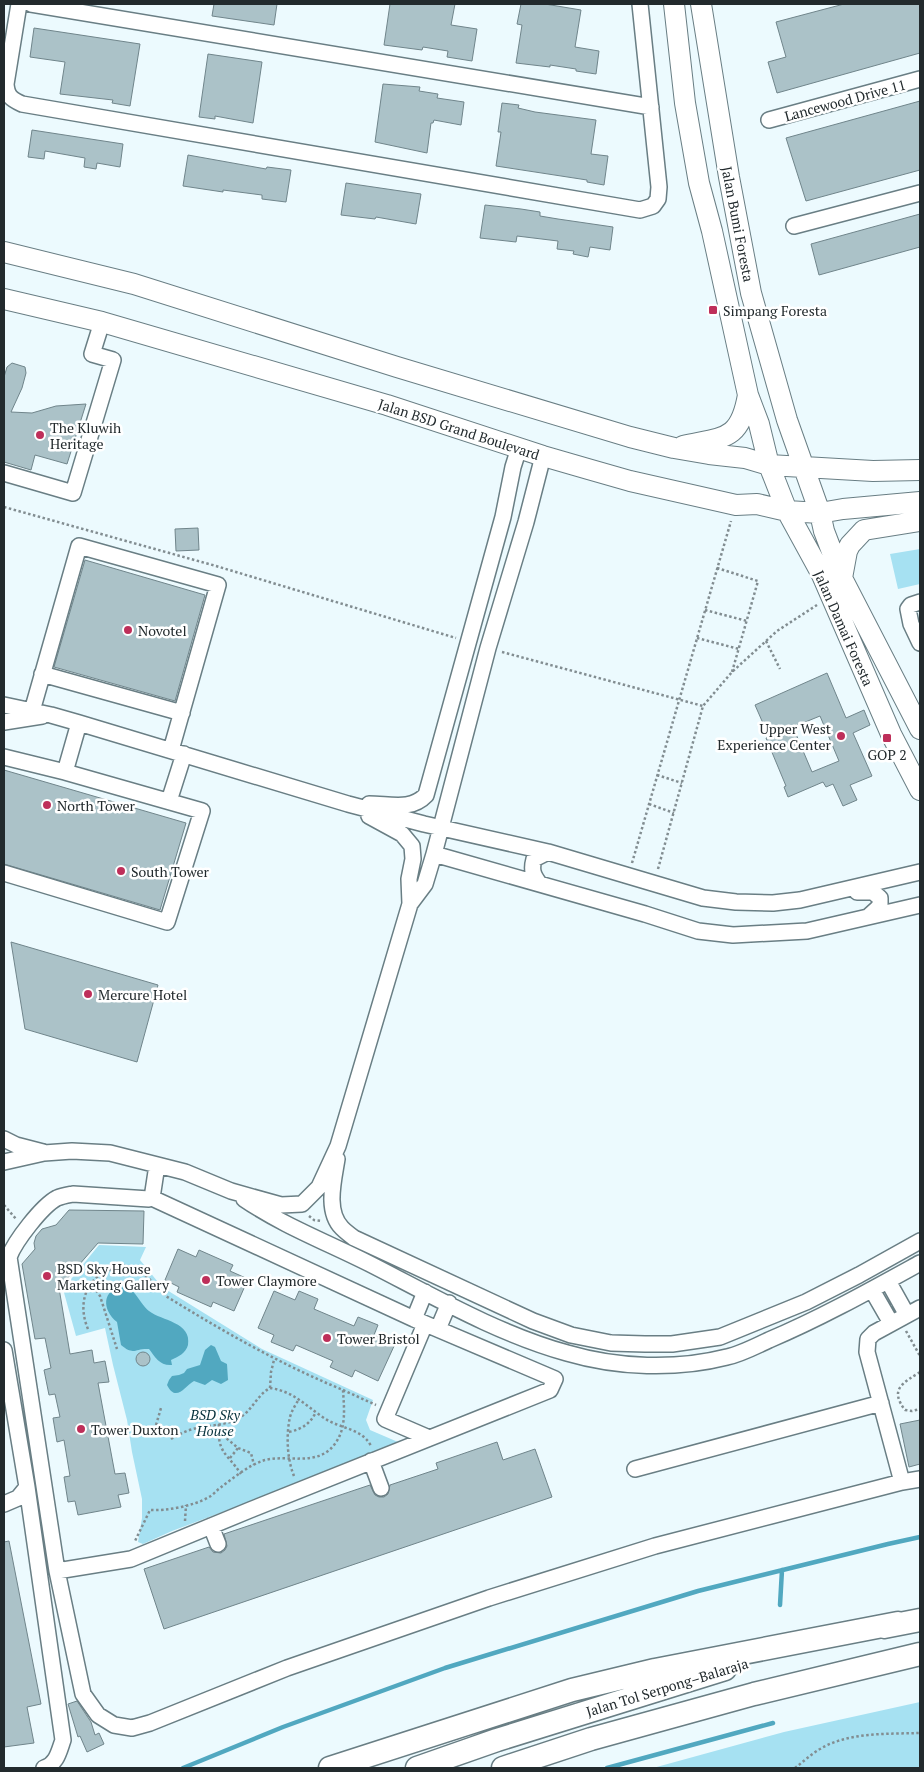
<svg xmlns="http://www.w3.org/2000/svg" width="924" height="1772" viewBox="0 0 924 1772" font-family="'PT Serif',serif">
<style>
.green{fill:#a6e1f2}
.water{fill:#51a8c0}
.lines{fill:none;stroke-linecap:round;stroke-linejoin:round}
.stream{stroke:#51a8c0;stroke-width:4.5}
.building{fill:#abc2c8;stroke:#70858b;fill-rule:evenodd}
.minor-casing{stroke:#697e84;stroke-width:18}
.major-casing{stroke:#697e84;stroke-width:22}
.highway-casing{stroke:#697e84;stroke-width:25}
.path{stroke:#828d91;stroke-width:2.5;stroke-dasharray:2.5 2.5;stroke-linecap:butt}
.minor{stroke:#fff;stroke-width:15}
.major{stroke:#fff;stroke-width:20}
.highway{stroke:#fff;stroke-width:22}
.poi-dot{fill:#be2f5a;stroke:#fff;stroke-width:2}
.labels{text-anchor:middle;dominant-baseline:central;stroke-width:5;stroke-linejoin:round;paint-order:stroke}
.street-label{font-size:14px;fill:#222a2d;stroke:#fff}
.poi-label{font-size:14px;fill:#222a2d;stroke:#fff;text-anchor:start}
.park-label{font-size:14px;font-style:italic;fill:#06313b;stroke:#fff}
</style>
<rect width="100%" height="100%" fill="#ecfafe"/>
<path class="green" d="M920,549V584L898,589L890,554Z
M99,1245L146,1247L140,1260L162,1287L262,1349L373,1400L366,1420L370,1430L398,1442L270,1494L172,1531L143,1544L138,1542L142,1518V1499L132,1452L127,1420L113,1365L105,1328L76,1336L63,1289Z
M920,1702V1768H653L784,1732Z"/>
<path class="water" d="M124,1287C137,1290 139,1303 149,1311C162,1321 192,1322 188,1345C186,1353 178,1357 171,1360L172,1365C160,1366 155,1357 149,1349C135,1348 134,1356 121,1345L117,1322C102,1310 101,1289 124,1287Z
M211,1345L215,1347L221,1361L227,1364L228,1380L221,1384L212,1380L205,1385L194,1381C185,1386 176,1403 167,1385L169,1380L172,1376L179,1375L184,1373L187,1369L200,1365L205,1350Z"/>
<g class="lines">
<path class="stream" d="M780,1605L782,1570
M183,1768L283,1727L445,1668L698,1591L888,1544L920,1537
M607,1768L773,1723"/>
</g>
<path class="building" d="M214,4H277L274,25L212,16Z
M390,4H455L451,25L477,29L472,61L447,57L448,51L423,47L422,50L384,45Z
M521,4H545L581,10L575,47L599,51L596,74L576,71V69L550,65V67L516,63L522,25L517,24Z
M844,4H920V53L777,93L768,62L786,57L776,22Z
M34,28L140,44L130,106L112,103L113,100L60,94L65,62L30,57Z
M208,54L262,62L253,123L215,116V119L199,117Z
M383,84L420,87L419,91L438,94L437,98L464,102L461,125L434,120L433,123H431L427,153L375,142Z
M920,101V170L806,201L786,138Z
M502,103L519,105L518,108L535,112L596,120L591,154L608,156L604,185L587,182V180L496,166L501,132H498Z
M32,130L123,144L120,167L97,163L96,169L84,167L85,158L45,151L44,159L28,157Z
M188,155L266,169L267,167L291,170L286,202L262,199V195L223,190V192L183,186Z
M346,183L421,194L416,224L376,217L375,219L341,215Z
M485,205L521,209L540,212V216L558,219L613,227L610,250L590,247L588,257L573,254L574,251L557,249L558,241L517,236L516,242L480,238Z
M920,214V247L819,275L811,244Z
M12,363L25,367L26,373L22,388L11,412L32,413L56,406L86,404L67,464L35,455L31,470L4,462V377L7,367Z
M198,528L199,550L176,551L175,529Z
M85,560L205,595L175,701L54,667Z
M827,673L846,718L864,710L870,725L853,733L872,776L850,785L857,800L843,806L833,784L826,787L823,782L788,797L784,787L786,786L766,738L769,737L755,705ZM820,716L839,761L812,772L793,727Z
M4,770L186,823L160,910L4,864Z
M11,942L158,985L137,1062L25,1029Z
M69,1210L144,1211L143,1244L98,1243L59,1288L70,1354L92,1350L94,1363L105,1361L109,1382L98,1383L115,1474L125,1473L129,1493L118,1495L121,1507L78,1515L75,1501L68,1502L64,1477L70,1476L64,1440L57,1442L53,1418L60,1417L55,1394L49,1395L44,1370L51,1368L45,1338L35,1339L22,1264L35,1249L34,1243L36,1236L42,1229L56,1225Z
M178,1249L196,1257L199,1250L233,1265L230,1271L248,1279L234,1311L213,1302L211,1307L177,1292L179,1287L165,1280Z
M274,1291L295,1300L299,1291L318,1299L314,1309L354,1326L358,1317L378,1325L374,1335L395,1344L378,1381L355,1370L352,1377L330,1367L333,1361L296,1345L293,1351L271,1342L274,1335L258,1328Z
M136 1359a7 7 0 1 1 14 0a7 7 0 1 1-14 0Z
M920,1420V1464L909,1467L900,1424Z
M497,1442L503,1460L535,1449L552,1497L164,1629L144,1569L209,1547L213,1552L221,1553L225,1550L227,1546L224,1534L370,1485L375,1495L379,1497H384L388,1494L390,1485L438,1469L436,1463Z
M9,1541L41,1704L27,1707L34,1743L4,1747V1542Z
M77,1701L91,1722L95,1735L99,1733L104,1744L87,1752L80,1736L78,1737L68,1704Z"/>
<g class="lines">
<defs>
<path id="minor" d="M19,4L6,84C7,96 11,99 22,104L640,210L653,206L658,199L659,187L640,4
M31,4L651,107
M769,120L920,79
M794,226L920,193
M4,473L73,493L113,360L92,354L102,322
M920,602L911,605L908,609L911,624L920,643
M42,674L182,713
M4,705L51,715L79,723L348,804L424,824L548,852L703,898L736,902L773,903L800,900L920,872
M32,711L79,546L218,585L171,750
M4,722L42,716
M4,757L65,772L202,811L167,922L4,873
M65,772L79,723
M169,801L184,754
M369,804C390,804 411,811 426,795L503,517L513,467L519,448
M434,854L645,914L698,931L733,935L807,931L920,905
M539,883C533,875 531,870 534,859L548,852
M857,892H873L880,898V906L869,916
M410,904L425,884L434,854L488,648L526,522L543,456
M4,1139L16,1145L43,1152
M337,1159C334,1179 325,1211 342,1228C345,1231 350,1235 354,1238L533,1321L571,1335L611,1343L645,1344H672L720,1337L806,1302L859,1275L920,1241
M4,1162L44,1153L72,1151L110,1153L185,1172L231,1191L281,1205L302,1204L319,1187L338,1146L410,904L409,879L413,859L412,846L402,834L369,816
M73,1194L149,1199L152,1198L414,1319L555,1379L550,1390L250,1510L131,1559L57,1571L9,1257C15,1241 42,1206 57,1198C62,1196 68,1195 73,1194Z
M152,1198L157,1165
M244,1199C282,1225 326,1242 368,1263C431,1295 498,1334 567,1353C618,1368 676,1370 727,1357C741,1354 756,1346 769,1340C821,1318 871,1290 920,1263
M888,1281L907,1315
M872,1290L891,1323
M920,1308L874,1333L868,1339L867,1352L902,1482L920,1479
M414,1319L425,1292
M425,1324L385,1419L429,1438
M438,1329L449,1303
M4,1350L27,1487L63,1740C59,1751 57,1764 44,1768
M371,1461L381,1488
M635,1469L881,1403
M4,1504L18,1498L27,1487
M211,1526L218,1544
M57,1571L83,1694L98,1715L114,1725L132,1728L150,1723L287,1668L489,1598L655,1546L902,1482"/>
<path id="major" d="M674,4L685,103L699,183L712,231L748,395L759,424L769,465L787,511L822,575L891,734L920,790
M701,4L729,177L751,293L787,420L820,513L824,531L842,578L920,729
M4,252L134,284L397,367L630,437L674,448L709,454L745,458L769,465L873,471L920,470
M4,299L102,322L387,405L543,456L588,469L630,481L736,505L757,504L787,511L820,513L843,509L920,502
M683,446C724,437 740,441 748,395
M842,578L847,551L850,545L864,530L920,521"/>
<path id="highway" d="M884,1627L920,1620
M330,1768L572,1690L655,1670L898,1623
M417,1768L497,1740L725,1669
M503,1768L591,1739L754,1694L920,1654"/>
</defs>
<use href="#minor" class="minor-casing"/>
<use href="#major" class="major-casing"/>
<use href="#highway" class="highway-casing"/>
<path class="path" d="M4,507L216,566L456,638
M717,568L758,581L732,672
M705,610L747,621
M697,638L739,649
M766,641L780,669
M502,652L703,706
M657,775L682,783
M649,804L674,813
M632,863L731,521
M658,869L703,706L732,672L777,631L817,605
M4,1205L16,1219
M309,1216L314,1220L322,1221
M91,1282L100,1296L117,1349
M88,1329C78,1306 84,1280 109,1270C115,1268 122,1265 128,1266C146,1269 154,1288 169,1298C226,1333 282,1365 343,1390C344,1408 347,1429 334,1445C316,1468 285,1453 262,1461C248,1466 233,1478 220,1488C216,1491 213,1495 209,1497C194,1506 166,1511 150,1510L135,1541
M906,1331L920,1356
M920,1372C903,1383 889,1389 905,1410L912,1411L920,1409
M270,1388L271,1372L274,1360
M343,1390L376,1405
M219,1424C217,1453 226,1452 241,1474
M156,1425L161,1408
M219,1432L238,1448L251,1453L254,1465
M289,1432C302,1429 310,1424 316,1412
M171,1439C178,1435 185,1431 193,1429C208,1425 225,1426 239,1418C252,1411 257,1395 270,1388C293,1391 306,1406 324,1418C340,1429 362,1428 371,1446
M230,1458L238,1448
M294,1476C287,1459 286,1435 290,1417C292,1410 296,1404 299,1399
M185,1521L186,1505
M795,1768C803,1762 811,1754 820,1749C848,1732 888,1734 920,1733"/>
<use href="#minor" class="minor"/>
<use href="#major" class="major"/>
<use href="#highway" class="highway"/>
</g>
<g class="poi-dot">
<rect x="708" y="305" width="10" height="10" rx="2.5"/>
<circle cx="40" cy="435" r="5"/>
<circle cx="128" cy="630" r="5"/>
<circle cx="841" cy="736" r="5"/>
<rect x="882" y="733" width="10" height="10" rx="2.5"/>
<circle cx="47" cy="805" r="5"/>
<circle cx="121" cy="871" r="5"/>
<circle cx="88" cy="994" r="5"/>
<circle cx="47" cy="1276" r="5"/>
<circle cx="206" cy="1280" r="5"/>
<circle cx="327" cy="1338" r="5"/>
<circle cx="81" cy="1429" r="5"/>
</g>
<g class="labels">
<g class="street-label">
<text transform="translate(845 100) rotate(-15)">Lancewood Drive 11</text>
<text transform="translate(738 224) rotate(79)">Jalan Bumi Foresta</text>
<text transform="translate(459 429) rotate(18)">Jalan BSD Grand Boulevard</text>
<text transform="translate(844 628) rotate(66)">Jalan Damai Foresta</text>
<text transform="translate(667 1687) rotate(-17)">Jalan Tol Serpong–Balaraja</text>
</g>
<g class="poi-label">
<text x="723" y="310">Simpang Foresta</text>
<text x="50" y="427">The Kluwih<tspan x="50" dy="16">Heritage</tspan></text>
<text x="138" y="630">Novotel</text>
<text x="831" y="728" text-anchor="end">Upper West<tspan x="831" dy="16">Experience Center</tspan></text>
<text x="887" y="754" text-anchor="middle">GOP 2</text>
<text x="57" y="805">North Tower</text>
<text x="131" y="871">South Tower</text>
<text x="98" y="994">Mercure Hotel</text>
<text x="57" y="1268">BSD Sky House<tspan x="57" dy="16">Marketing Gallery</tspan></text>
<text x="216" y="1280">Tower Claymore</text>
<text x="337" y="1338">Tower Bristol</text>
<text x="91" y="1429">Tower Duxton</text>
</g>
<g class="park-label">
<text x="215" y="1414">BSD Sky<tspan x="215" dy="16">House</tspan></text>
</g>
</g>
<rect width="924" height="1772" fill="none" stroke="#222a2d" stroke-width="10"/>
</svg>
